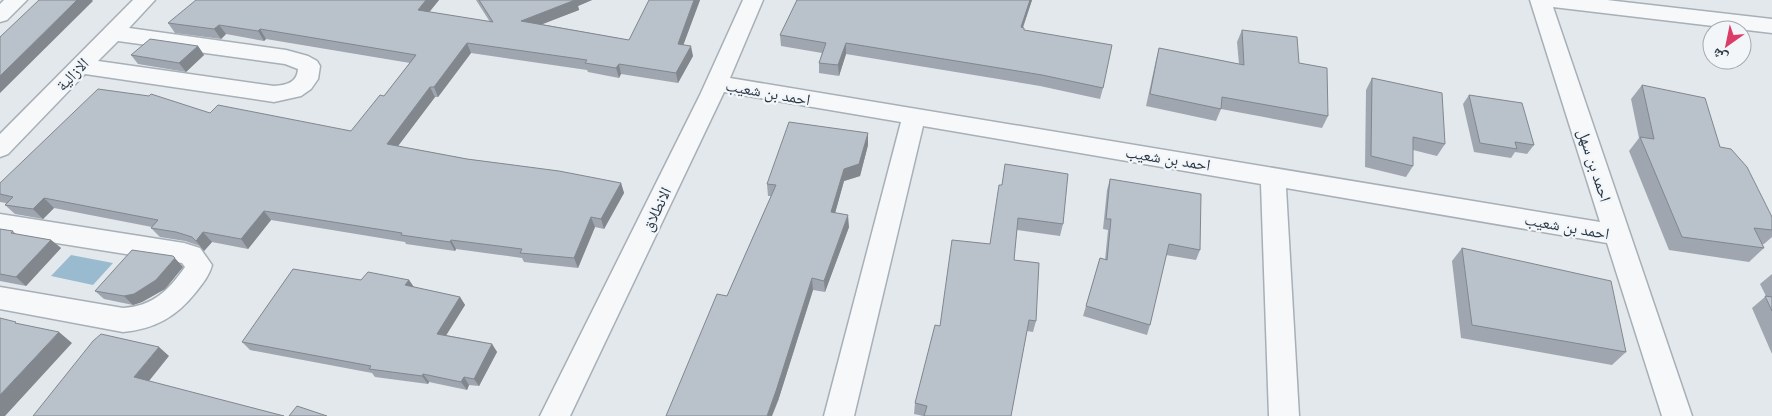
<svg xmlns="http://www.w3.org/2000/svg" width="1772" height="416" viewBox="0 0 1772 416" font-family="'Golos Text','Noto Naskh Arabic',sans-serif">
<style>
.water{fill:#9abbcf}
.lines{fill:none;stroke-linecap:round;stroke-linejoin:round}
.minor-casing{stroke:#a7afb7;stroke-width:3}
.minor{fill:#f6f8fa;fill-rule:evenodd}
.wall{fill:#9fa6af}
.shaded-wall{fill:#82878e}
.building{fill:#b9c1cb;stroke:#82878e}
.labels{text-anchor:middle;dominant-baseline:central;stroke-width:4.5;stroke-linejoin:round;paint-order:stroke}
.street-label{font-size:16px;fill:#283746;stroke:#f3f6f9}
</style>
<rect width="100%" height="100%" fill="#e3e8ec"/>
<path class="water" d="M71,255L113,263L93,285L51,276Z"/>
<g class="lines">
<defs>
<path id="minor" d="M4,0H27L7,20L0,22V4Z
M133,0H155L129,28L286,50L308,56L317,61L320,66L318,79L311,89L301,96L274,102L85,74L8,154L0,157V134ZM118,41L285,64L298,69C297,83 286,85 274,86L98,61Z
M743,0H763L730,78L1600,222L1530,0H1607L1772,19V33L1553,7L1692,416H1662L1607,243L1286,188L1299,416H1269L1261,184L923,126L854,416H824L901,122L724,92L570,416H540L700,95Z
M0,214L184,243L200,248L212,265C209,276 203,283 196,292C176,317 155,329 123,332L0,309V287L123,308C153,306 168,291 185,267L182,263L0,234Z"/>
</defs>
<use href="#minor" class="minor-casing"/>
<use href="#minor" class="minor"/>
</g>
<path class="wall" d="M439,0L429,12L490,22L476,0H592L578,6L579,10L541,24L629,40L649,0H700L683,45L693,56L678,83L621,74L619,78L588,72L587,70L471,53L438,97H435L398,146L467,159L621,183L624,193L604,229L595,227L578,268L524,262L522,258L456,249L455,251L406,244L405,242L271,220L248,249L212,242L204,251L200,246L185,241L160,237L151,228L152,227L54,208L43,219L15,214L5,205L6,203L0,202V183L210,113L351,131L384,96L410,63L266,39L264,41L226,34L221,39L175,33L168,23Z
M797,0H1032L1023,28L1024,30L1103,88L1100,99L1040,86L846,54L839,76L819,73V63L822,53L781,46L780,35Z
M1242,30L1299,63L1328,116L1322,128L1221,109L1216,121L1146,106L1156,60L1159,48L1239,64L1237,42Z
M198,46L204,55L186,72L138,64L131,55Z
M1372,78L1445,144L1437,156L1413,150V166L1406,177L1365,167L1366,90Z
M1642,85L1720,147L1772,217V237L1764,244H1762L1764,248L1749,262L1669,250L1629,151L1639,138L1631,99Z
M1469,95L1534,145L1527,154L1515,152L1511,158L1474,152L1463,104Z
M868,145L860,176L844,181L835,213L849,227L825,292L813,290L778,401L727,296L771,196H768L767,184Z
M1110,179L1200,250L1196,260L1166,255L1150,325L1147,335L1083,316L1100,258L1105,260L1108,230L1103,229L1107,190Z
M1002,185L1063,224L1060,236L1017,230L1014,260L1036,321L1033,332L1027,331L1011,416H923L914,414L915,403L940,326L990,244Z
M0,229L13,231L16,234L51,240L61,248L26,286L0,281Z
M1462,248L1626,352L1612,365L1461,338L1452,261Z
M183,267L165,289L142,302L133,305L104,299L95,291Z
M1772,274V354L1752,308L1766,296L1760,284Z
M361,280H409L414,287L460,297L465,305L446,335L492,344L497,352L479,386L469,385L467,390L429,382L428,384L375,377L372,373L250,350L242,342Z"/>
<path class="shaded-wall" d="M77,0H92L93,1L0,93V76Z
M426,0H439L423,20L418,10Z
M575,0H592L578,6L579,10L525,31L521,21Z
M694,0H700L680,54L678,44Z
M1030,0H1032L1019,38L1021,27Z
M219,25L226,34L221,39L214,29Z
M260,29L266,39L264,41L258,31Z
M467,43L471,53L438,97L434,87Z
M846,43V54L839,76L838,65Z
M198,46L204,55L186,72L179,63Z
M691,46L693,56L678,83L676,73Z
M619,64L621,74L619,78L616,68Z
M430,87L435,97L392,154L387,144Z
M868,133V145L860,176L844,181L832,224L831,212L844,169Z
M621,183L624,193L604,229L601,219Z
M44,198L54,208L43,219L33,209Z
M264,211L271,220L248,249L241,239Z
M848,215L849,227L825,292L824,281Z
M591,217L595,227L578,268L574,258Z
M203,232L212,242L204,251L196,241Z
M51,240L61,248L26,286L16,277Z
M451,240L456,249L455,251L450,242Z
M173,256L183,267L165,289L142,302L133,305L124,296Z
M812,278L813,290L778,401L772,416H767Z
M409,280L415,289L405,285Z
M460,297L465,305L442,342L437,334Z
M59,332L72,343L5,416H0V395Z
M492,344L497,352L479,386L474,379Z
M159,347L169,356L145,386L134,377Z
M423,374L429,382L428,384L422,376Z
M464,377L469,385L467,390L461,382Z"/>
<path class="building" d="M39,0H77L0,76V37Z
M196,0H426L418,10L493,22L479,0H575L521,21L629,40L649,0H694L678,44L691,46L676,73L619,64L616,68L585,63L587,60L467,43L434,87H430L387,144L467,159L559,171L621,183L601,219L591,217L574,258L520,253L522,249L451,240L450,242L401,235L402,233L264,211L241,239L203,232L196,241L192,237L176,232L151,228L158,220L44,198L33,209L5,205L13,197L0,194V183L98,89L149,96L151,94L210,113L218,105L351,131L380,95L384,96L416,55L260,29L258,31L219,25L214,29L168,23Z
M797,0H1030L1021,27L1024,28V30L1112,45L1103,88L1042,75L846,43L838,65L819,63L826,43L780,35Z
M1242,30L1297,37L1299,63L1327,68L1328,116L1222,97L1221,109L1150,94L1159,48L1244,65Z
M150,39L198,46L179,63L131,55Z
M1372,78L1442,93L1445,144L1413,137V166L1371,156Z
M1642,85L1705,98L1720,147L1731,149L1747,167L1772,217V230L1754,228L1764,248L1682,237L1640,137L1654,139Z
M1469,95L1522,103L1534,145L1515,142L1517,149L1480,143Z
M789,122L868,133L859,164L844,169L831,212L848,215L824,281L812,278L776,391L767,416H666L717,294L727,296L776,185L767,184Z
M1005,164L1068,174L1063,224L1018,218L1014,260L1039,263L1036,321L1029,320L1011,416H924L927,406L915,403L935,325L940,326L952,240L990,244L999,185H1002Z
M1110,179L1201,194L1200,250L1169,244L1150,325L1086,306L1100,258L1107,260L1111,219H1106Z
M0,229L13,231L11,233L51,240L16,277L0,274Z
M1462,248L1611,281L1626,352L1472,325Z
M132,250L173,256L175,258L156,280L134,294L124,296L95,291Z
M293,269L361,280L368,272L409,280L405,285L460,297L437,334L492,344L474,379L464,377L461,382L423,374L422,376L369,369L371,366L242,342Z
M1765,296L1772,297V311Z
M0,318L16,322L15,323L59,332L0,395Z
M101,334L159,347L134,377L284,416H33L93,341Z
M297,406L327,416H289Z"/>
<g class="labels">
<g class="street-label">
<text transform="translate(72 74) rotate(-46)">الازالية</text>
<text transform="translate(768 92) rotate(10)">احمد بن شعيب</text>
<text transform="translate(1168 158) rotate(9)">احمد بن شعيب</text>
<text transform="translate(1595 165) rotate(72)">احمد بن سهل</text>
<text transform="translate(656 209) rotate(-64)">الانطلاق</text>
<text transform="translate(1567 226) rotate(10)">احمد بن شعيب</text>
</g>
</g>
<g transform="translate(1727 45) rotate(213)"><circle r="24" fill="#f3f6f9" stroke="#a2aab1"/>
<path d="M0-4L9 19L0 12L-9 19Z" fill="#dc3c68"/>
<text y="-8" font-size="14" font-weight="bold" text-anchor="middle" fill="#283746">ش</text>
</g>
</svg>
